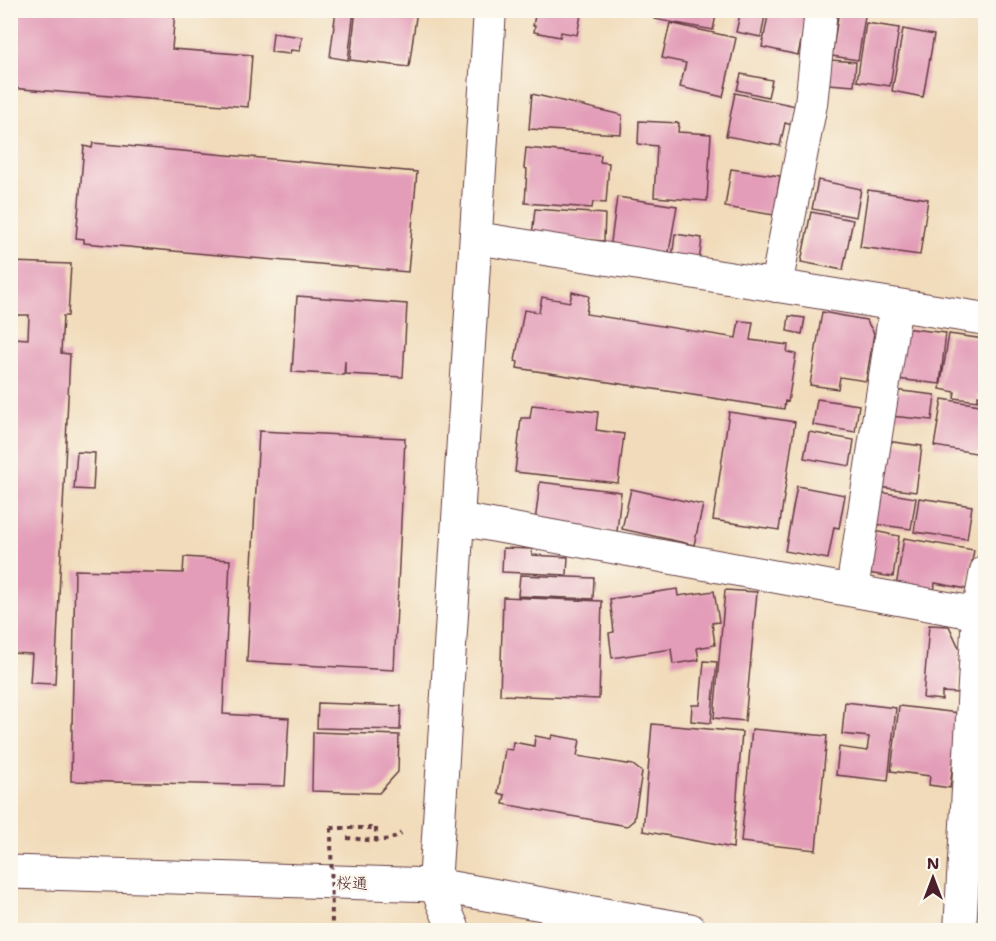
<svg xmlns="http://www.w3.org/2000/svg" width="996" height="941" viewBox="0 0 996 941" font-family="'Shantell Sans','Klee One',sans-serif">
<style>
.building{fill:#e39db8}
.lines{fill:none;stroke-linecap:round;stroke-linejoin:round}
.street-casing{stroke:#633b40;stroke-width:34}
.secondary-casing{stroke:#633b40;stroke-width:35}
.path{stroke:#633b40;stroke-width:4;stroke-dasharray:4.5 4.5;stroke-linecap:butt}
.street{stroke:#fff;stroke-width:32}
.secondary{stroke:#fff;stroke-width:33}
.path-bridge{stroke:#633b40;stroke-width:4;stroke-dasharray:4.5 4.5;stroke-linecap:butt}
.labels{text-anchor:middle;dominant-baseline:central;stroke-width:5;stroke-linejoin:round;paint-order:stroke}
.street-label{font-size:16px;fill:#4a1f2b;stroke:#fbf7ec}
</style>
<rect width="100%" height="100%" fill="#fbf7ec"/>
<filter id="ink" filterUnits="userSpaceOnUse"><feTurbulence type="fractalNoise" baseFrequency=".0167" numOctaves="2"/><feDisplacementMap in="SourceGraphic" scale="12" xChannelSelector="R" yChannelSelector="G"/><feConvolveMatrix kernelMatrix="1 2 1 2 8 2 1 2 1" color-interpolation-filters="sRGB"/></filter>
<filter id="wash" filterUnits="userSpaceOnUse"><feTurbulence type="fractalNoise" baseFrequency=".008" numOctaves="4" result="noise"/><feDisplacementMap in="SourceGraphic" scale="24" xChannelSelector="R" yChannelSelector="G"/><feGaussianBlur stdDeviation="1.35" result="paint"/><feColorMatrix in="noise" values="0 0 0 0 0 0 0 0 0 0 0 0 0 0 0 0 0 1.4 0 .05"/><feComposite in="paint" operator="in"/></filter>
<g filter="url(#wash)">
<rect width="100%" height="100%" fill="#f1dbba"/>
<g id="blocks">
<path class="building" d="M15,10H175L172,49L252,55L248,107L10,88V30H13Z
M336,10H354L348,60L330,57Z
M356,10H417L409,67L350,60Z
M536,10H582L577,35L561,32L560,37L534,32L535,26H533Z
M656,10H717L713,30L654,19Z
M741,10H766L761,37L736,32Z
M769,10H808L798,55L762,47Z
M839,10H866L858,60L832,56Z
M670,23L736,38L723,97L680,87L686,63L662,58Z
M866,23L899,28L890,86L857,81Z
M903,29L934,35L923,97L892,91Z
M273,33L302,37L300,51L291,50L290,54L271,52Z
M831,60L856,62L854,86L829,84Z
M741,74L772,80L768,97L737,90Z
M735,93L796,106L792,125L785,123L780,146L726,136Z
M532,94L622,115L621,134L529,129Z
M639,121L679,123L678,132L711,134L707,201L654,197L657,146L638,144Z
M93,143L417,172L408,272L84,243V239L76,238L84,146L92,148Z
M526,148L601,155L600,162L609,163L606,203L593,202L592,208L525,203L527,169L524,168Z
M731,169L780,176L774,215L725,207Z
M818,180L861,189L856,217L812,209Z
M868,190L928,199L920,255L860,247Z
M617,197L677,206L668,258L610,249Z
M535,209L605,214L604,241L532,236Z
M811,212L853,220L843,270L801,262Z
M675,234L702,238L699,263L672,259Z
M10,262L71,264L68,316H63L61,353L70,354L55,684L30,683L32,654L10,653V351H13L14,338L28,339L29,315H10Z
M572,292L589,296L586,314L736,338L739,321L753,322L750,340L788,345L787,352L796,354L788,402L785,401L784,409L517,368L518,362L515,361L524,310L539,312L542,297L570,302Z
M297,296L407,304L403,377L345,374V361L344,375L292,372Z
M822,312L866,320L874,333L866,381L840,377L838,389L810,385Z
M789,316L805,318L802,334L787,331Z
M903,328L946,333L940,384L897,379Z
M949,334L984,339L983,346L986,347V396L978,395V401L954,398L955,392L940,389Z
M893,390L935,395L932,420L890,416Z
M817,399L859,405L855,432L813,425Z
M942,399L986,406V427L981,454L934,446Z
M532,405L598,412L596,430L624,434L618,483L515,472L521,418H530Z
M729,412L795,422L779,530L713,520Z
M259,431L405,438L394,670L247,662Z
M809,432L854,440L850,466L804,458Z
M886,441L922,446L916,492L879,487Z
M77,452L95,453L93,490L74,489Z
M540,482L621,492L617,532L535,522Z
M797,486L845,495L839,528L834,527L828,559L785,551Z
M631,489L703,505L694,545L622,529Z
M879,492L916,498L911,529L874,524Z
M919,498L972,506L967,539L914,532Z
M874,531L899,536L893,577L867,573Z
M904,538L974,550L967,589L935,583L934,594L896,587Z
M503,548L532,549V555L568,557L567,575L502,572Z
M184,557L230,560L223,714L289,718L285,786L71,781L75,570L183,573Z
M520,575L594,578L593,599L518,596Z
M677,589L678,596L714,591L719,622L712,623L715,645L697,648L699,660L673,664L671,649L612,658L609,633L614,632L610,599Z
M725,590L757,592L745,721L714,718Z
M503,597L602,601L599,699L500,695Z
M929,625L949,626L960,650L958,693L942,692V700L923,698Z
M704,661L717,662L711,723L691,721L692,705H700Z
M845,702L896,708L888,781L836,775L839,747L867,751L869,737L842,734Z
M318,703L401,706L400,730L317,728Z
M899,706L959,713L950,788L929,785L930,776L891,771Z
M652,724L742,732L733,848L643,831Z
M752,729L827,736L816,850L741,842Z
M313,732L399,735L398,772L379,793L312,791Z
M552,735L580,740L577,756L633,765L642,772L634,820L627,826L503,804L505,795L498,793L505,749L512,750L513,742L534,746L535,736L551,739Z
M984,868L986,869V891L980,890Z"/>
</g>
</g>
<g filter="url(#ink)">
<use href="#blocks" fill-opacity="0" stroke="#633b40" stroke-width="1.5"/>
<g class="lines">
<defs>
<path id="street" d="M476,238L986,319
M776,286L811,104L821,10
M458,519L986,615
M852,590L896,305
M454,930L435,885L490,10
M960,930L978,614L986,571"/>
<path id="secondary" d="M10,872L435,885L690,930"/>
</defs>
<use href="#street" class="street-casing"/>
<use href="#secondary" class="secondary-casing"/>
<path class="path" d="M331,828H376V839
M347,838C363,839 388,845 401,833"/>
<use href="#street" class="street"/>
<use href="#secondary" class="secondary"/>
<path class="path-bridge" d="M331,828L332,930"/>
</g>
</g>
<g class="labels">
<g class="street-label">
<text transform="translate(352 883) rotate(2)">桜通</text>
</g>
</g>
<rect width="996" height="941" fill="none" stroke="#fbf7ec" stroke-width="36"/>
<g transform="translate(933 878)" stroke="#fbf7ec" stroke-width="4.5" paint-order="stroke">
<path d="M0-4.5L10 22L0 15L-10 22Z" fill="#4a1f2b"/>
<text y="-9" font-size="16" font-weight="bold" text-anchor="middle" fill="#4a1f2b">N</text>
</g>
</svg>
